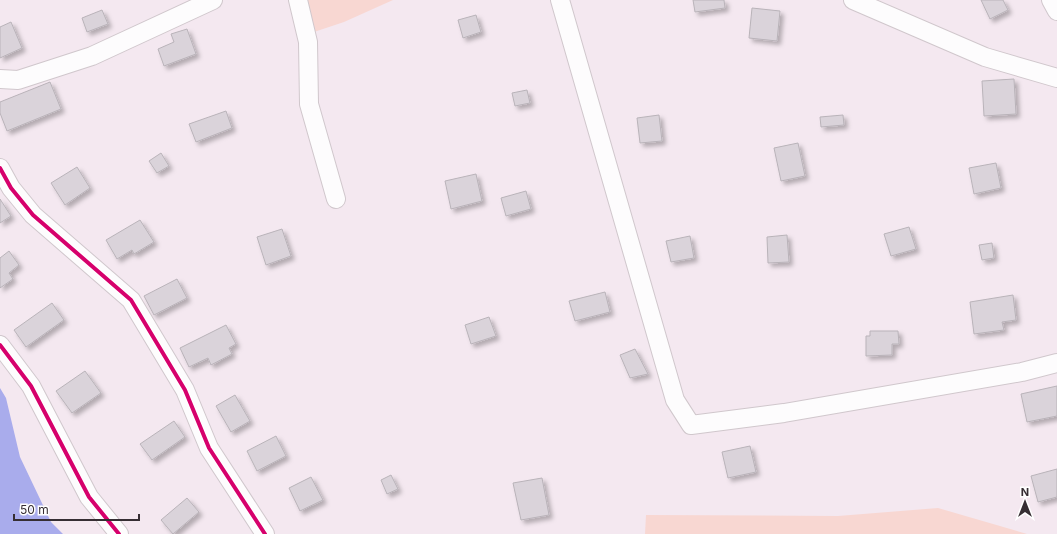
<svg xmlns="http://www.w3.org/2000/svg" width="1057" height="534" viewBox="0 0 1057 534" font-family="Inter,sans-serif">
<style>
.green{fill:#f8d7d2}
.water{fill:#a9acec}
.building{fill:#dad3da;stroke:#b9b3b9;filter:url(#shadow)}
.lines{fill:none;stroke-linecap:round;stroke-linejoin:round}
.minor-casing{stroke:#d0c7cc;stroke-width:20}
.minor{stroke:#fdfcfd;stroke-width:18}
.cycleway-casing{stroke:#fff;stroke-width:6}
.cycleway{stroke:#d6006c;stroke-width:4}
</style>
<defs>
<filter id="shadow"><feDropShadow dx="3.5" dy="3.5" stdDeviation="2" flood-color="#0004"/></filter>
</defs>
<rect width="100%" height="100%" fill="#f4e8f0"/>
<path class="green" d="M293,0H393L344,22L302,36Z
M938,508L1027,534H645L646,515L838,516Z"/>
<path class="water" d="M0,388L6,398L20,457L51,522L63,534H0Z"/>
<path class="building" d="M693,0H724L725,8L695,12Z
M981,0H1003L1008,10L990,19Z
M752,8L780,11L777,41L749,38Z
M102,10L108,24L87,32L82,18Z
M476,15L481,32L463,38L458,20Z
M11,22L22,48L0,58V27Z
M187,29L196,54L164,66L158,49L174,42L171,34Z
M1014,79L1016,114L984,116L982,81Z
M50,82L61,109L7,131L0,113V102Z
M527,90L530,103L515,106L512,93Z
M226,111L232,128L196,142L189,124Z
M659,115L662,141L640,143L637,118Z
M843,115L844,125L821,127L820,117Z
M798,143L805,176L781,181L774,148Z
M161,153L169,166L157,173L149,161Z
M996,163L1001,188L974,194L969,168Z
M77,167L90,188L65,205L51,183Z
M476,174L482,201L451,209L445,181Z
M526,191L531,209L506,216L501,198Z
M0,199L11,216L0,223Z
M140,220L154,242L134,254L132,250L117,259L106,240Z
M909,227L916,249L891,256L884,234Z
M282,229L291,256L266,265L257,237Z
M787,235L789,262L768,263L767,237Z
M690,236L694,258L671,262L666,241Z
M992,243L994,258L982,260L979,245Z
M9,251L19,265L9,273L13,279L0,288V258Z
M177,279L187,298L154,315L144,296Z
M605,292L610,312L575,321L569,301Z
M1013,295L1016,320L1002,322L1004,330L974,334L970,302Z
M52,303L64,320L26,347L14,330Z
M489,317L496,336L471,344L465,325Z
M226,325L236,344L229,348L232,354L211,365L208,358L189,367L180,348Z
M870,331H898L899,344H892V355L866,356V336H870Z
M635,349L648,374L630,378L620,355Z
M85,371L101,393L72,413L56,391Z
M1057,386V416L1027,422L1021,394Z
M235,395L250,421L231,432L216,406Z
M174,421L185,437L152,460L140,444Z
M276,436L286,456L257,471L247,451Z
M750,446L756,472L728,478L722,452Z
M1057,469V497L1038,502L1031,476Z
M391,475L398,489L387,494L381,480Z
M311,477L323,500L300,511L289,488Z
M542,478L549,515L521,520L513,483Z
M187,498L199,512L173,534L161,520Z"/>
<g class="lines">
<defs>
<path id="minor" d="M298,0L308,42L309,104L336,199
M560,0L675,400L691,425L784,413L1022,372L1057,363
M853,0L985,57L1057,78
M1051,0L1057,11
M0,79L18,80L92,56L213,0
M0,168L11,188L33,215L131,300L185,390L209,448L265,534
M0,345L31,386L89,497L119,534"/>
</defs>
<use href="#minor" class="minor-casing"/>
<use href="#minor" class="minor"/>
<defs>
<path id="cycleway" d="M0,168L11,188L33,215L131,300L185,390L209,448L265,534
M0,345L31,386L89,497L119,534"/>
</defs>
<use href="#cycleway" class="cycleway-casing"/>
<use href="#cycleway" class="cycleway"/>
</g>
<g transform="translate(1025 502)" stroke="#ffffff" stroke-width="3" paint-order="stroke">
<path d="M0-3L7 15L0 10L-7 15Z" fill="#362e33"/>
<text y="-6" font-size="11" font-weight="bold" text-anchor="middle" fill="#362e33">N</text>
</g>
<path d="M14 514v6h125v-6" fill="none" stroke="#362e33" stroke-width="2"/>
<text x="20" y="514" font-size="12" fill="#362e33" stroke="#ffffff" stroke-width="3" paint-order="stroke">50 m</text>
</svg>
